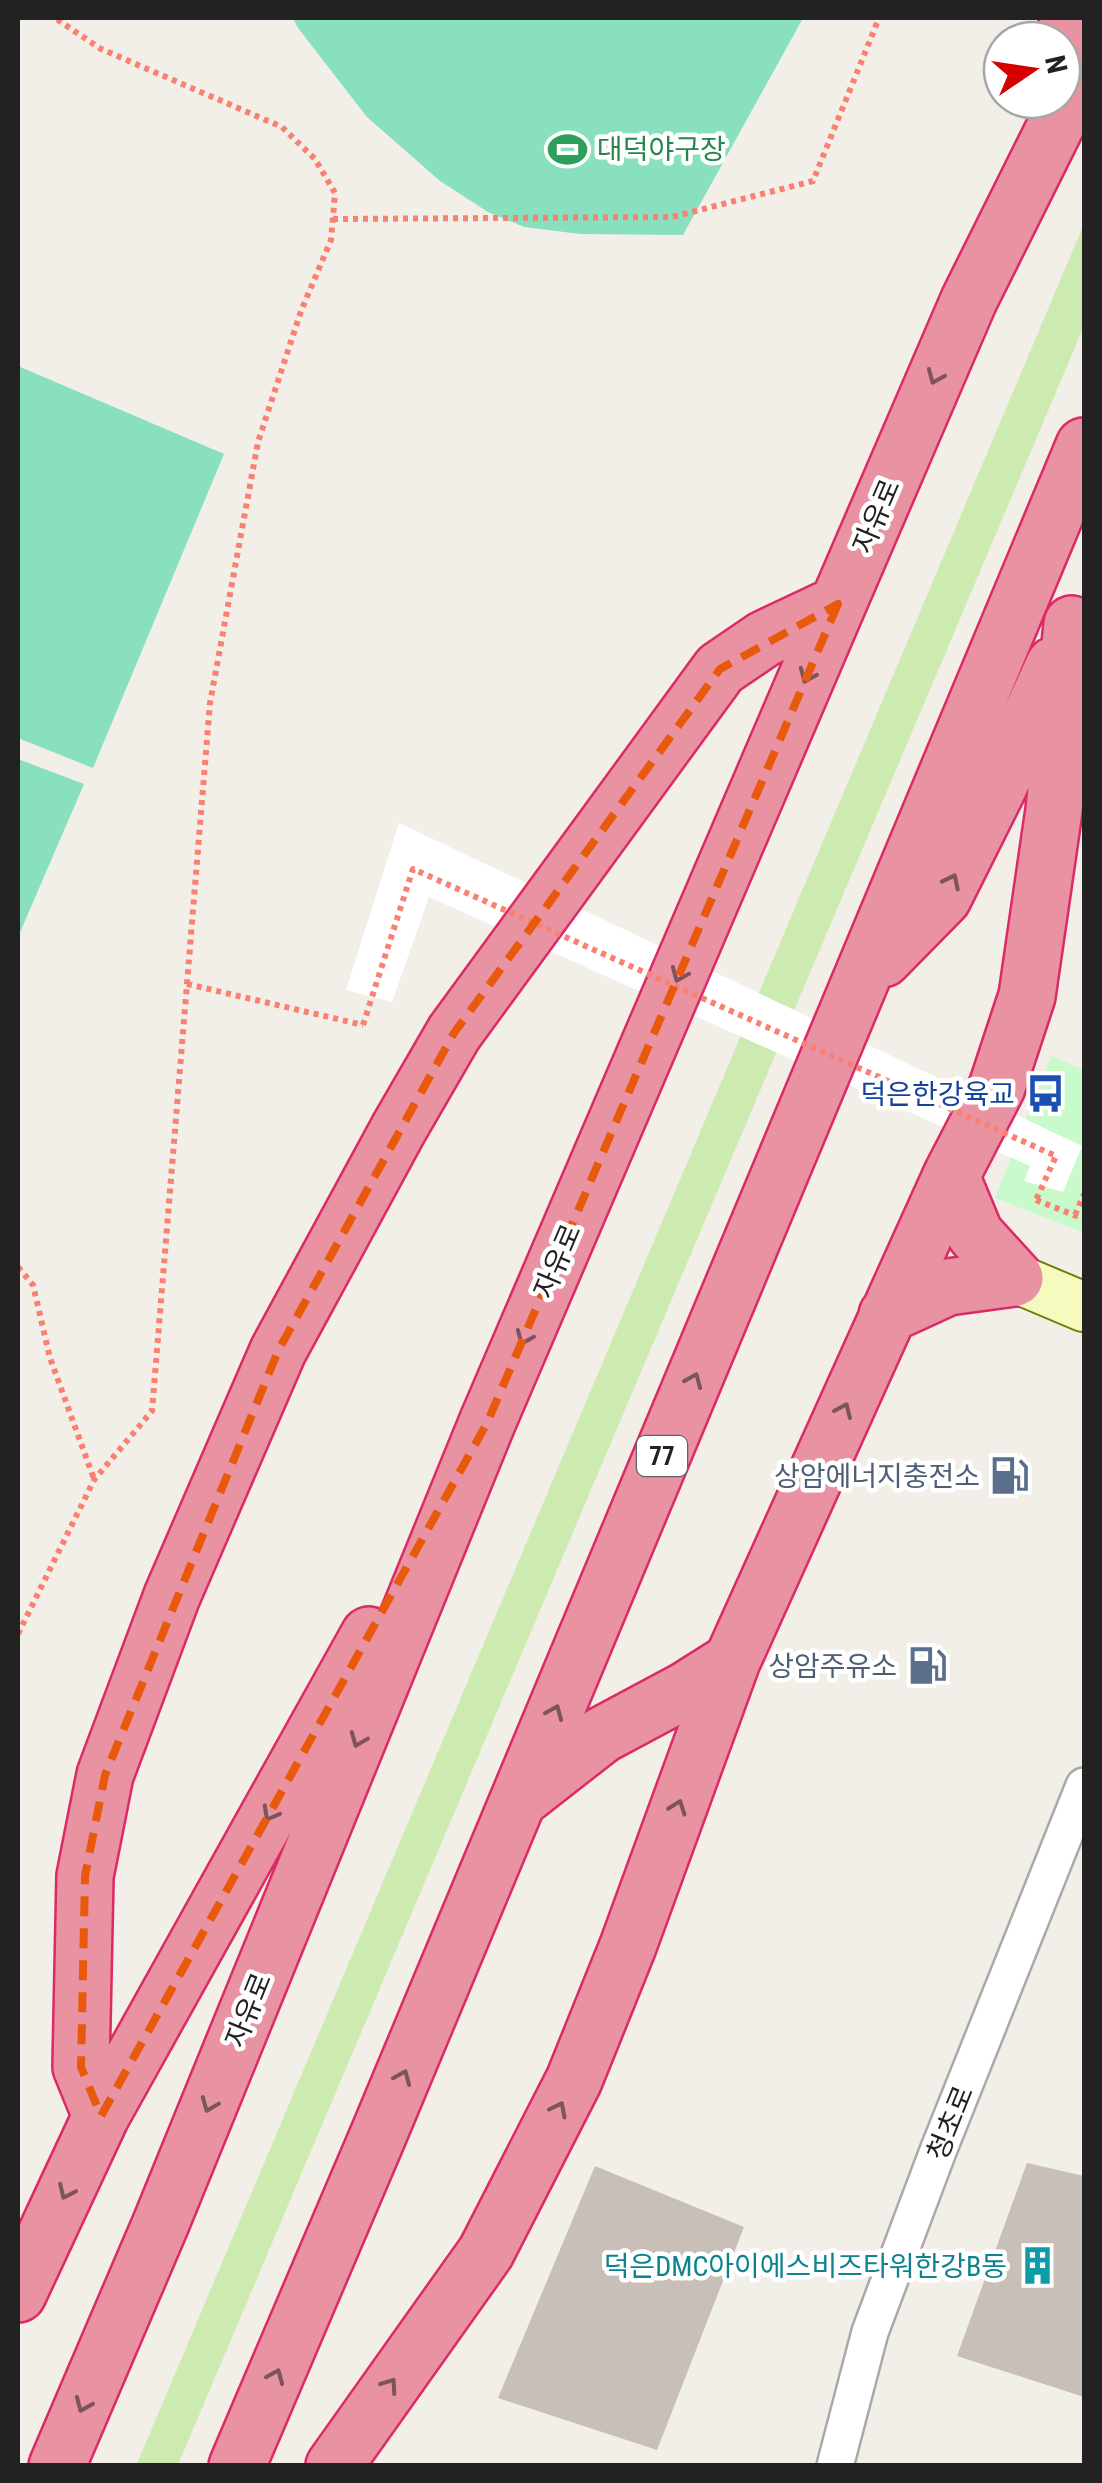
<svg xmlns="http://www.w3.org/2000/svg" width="1102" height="2483" font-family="'Roboto Condensed','Noto Sans KR',sans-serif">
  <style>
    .grass { fill: #cdebb0 }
    .park { fill: #c8facc }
    .pitch { fill: #88e0be }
    .pier { fill: #fff }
    .building { fill: #c7bfb8 }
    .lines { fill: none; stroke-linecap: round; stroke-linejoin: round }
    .street-casing { stroke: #a9a9a9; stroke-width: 40 }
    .secondary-casing { stroke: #707d05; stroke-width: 52 }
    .highway-casing { stroke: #dc2a67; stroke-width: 60 }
    .path { stroke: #fa8072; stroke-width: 6; stroke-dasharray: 5 5; stroke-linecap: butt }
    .street { stroke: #fff; stroke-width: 35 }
    .secondary { stroke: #f7fabf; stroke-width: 48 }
    .highway { stroke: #e892a2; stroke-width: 55 }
    .path-bridge { stroke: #fa8072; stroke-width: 6; stroke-dasharray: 5 5; stroke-linecap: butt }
    .oneway { stroke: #7b545c }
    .marked { fill: none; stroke: #e8590c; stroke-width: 8; stroke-dasharray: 20 12; stroke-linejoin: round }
    .labels { text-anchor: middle; stroke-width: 9; stroke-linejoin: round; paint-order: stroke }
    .shield { fill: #fff; stroke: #646464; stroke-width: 2.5 }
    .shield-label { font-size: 25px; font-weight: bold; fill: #222 }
    .leisure-label { font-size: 28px; fill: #27864d; stroke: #fff; text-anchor: start }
    .street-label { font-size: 28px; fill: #222; stroke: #fff }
    .transit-label { font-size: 28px; fill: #164399; stroke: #fff; text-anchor: end }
    .service-label { font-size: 28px; fill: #4e5e75; stroke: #fff; text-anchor: end }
    .culture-label { font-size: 28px; fill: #0d838f; stroke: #fff; text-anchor: end }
  </style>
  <rect width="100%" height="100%" fill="#f2efe9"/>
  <path class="grass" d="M1084,224V326L178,2465L136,2466Z"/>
  <path class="park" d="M1051,1056L1084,1070V1233L995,1198Z"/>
  <path class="pitch" d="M293,18H803L683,235L580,234L524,227L488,212L440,181L367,117L298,28Z
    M18,366L224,454L93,768L18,738Z
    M18,759L84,784L18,937Z"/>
  <path class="pier" d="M399,823L1082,1146L1063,1192L1024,1181L1030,1166L429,897L392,1002L346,990Z"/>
  <path class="building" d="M1027,2163L1084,2176V2397L957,2356Z
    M595,2166L744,2227L657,2450L498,2398Z"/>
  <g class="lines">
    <defs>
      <path id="street" d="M835,2466L870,2332L938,2151L1084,1786"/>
      <path id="secondary" d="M1015,1278L1084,1307"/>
      <path id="highway" d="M1062,40L1070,18
        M883,959L943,898L999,786L1054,665
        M951,1176L975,1234L1015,1278
        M887,1315L948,1287L1015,1278
        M520,1799L602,1735L686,1690L732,1661
        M101,2116L81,2067L85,1876L105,1775L172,1596L278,1351L399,1128L454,1033L720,669L764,639L838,604
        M18,2294L101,2116L369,1635
        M57,2466L161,2223L487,1423L838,604L969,300L1084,69
        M237,2466L377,2138L1084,446
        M334,2466L486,2252L574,2080L628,1946L732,1661L951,1176L997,1087L1027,996L1054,810L1072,624"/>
    </defs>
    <use href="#street" class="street-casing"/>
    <use href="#secondary" class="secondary-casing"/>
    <use href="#highway" class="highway-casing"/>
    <path class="path" d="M333,219L672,217L813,181L879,18
      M187,984L363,1025
      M1036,1200L1084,1219
      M1075,1215L1084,1194
      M18,1267L33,1285L50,1358L94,1479
      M18,1634L94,1480L152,1411L210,703L258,442L301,311L331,240L335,193L315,159L282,127L101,49L55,18"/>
    <use href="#street" class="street"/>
    <use href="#secondary" class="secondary"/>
    <use href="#highway" class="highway"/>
    <path class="path-bridge" d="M363,1025L413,869L1056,1156L1036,1200"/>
  </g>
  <defs><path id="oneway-chevron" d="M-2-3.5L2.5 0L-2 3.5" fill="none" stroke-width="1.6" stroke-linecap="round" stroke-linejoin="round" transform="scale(2.5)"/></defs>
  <g class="oneway">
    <use href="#oneway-chevron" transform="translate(935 377) rotate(113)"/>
    <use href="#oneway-chevron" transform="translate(807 676) rotate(113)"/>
    <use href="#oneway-chevron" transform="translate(952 881) rotate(-64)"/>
    <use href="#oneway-chevron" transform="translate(679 975) rotate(113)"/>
    <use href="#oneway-chevron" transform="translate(524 1338) rotate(113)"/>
    <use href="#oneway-chevron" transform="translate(694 1380) rotate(-67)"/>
    <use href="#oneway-chevron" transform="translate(844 1410) rotate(-66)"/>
    <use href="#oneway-chevron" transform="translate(555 1712) rotate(-67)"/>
    <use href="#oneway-chevron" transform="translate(358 1740) rotate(112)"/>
    <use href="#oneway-chevron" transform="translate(678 1807) rotate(-70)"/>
    <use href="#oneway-chevron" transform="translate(270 1814) rotate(119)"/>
    <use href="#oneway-chevron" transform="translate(403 2077) rotate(-67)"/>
    <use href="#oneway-chevron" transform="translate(209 2105) rotate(112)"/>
    <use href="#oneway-chevron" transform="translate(559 2109) rotate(-63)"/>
    <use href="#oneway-chevron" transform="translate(66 2192) rotate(115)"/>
    <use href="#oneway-chevron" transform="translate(276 2376) rotate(-67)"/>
    <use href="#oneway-chevron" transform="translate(390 2385) rotate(-55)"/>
    <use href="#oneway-chevron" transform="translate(83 2405) rotate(113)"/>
  </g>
  <path class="marked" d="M838,604L487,1423L101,2116L81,2067L85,1876L105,1775L278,1351L454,1033L720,669Z"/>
  <defs>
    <symbol id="stadium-bare" viewBox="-9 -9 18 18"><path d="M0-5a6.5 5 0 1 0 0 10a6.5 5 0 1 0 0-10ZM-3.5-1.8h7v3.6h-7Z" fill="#2e9e5b" stroke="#fff" stroke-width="2.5" paint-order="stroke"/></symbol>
    <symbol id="bus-bare" viewBox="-9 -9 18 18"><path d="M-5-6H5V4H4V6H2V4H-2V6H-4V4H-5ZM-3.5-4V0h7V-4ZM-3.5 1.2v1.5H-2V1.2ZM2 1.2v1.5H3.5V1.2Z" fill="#1a4fb4" stroke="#fff" stroke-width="2.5" paint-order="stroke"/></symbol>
    <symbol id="fuel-bare" viewBox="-9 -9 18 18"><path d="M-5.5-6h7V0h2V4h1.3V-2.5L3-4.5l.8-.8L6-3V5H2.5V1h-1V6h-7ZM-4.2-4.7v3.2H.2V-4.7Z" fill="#5c6f8a" stroke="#fff" stroke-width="2.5" paint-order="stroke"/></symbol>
    <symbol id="building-bare" viewBox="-9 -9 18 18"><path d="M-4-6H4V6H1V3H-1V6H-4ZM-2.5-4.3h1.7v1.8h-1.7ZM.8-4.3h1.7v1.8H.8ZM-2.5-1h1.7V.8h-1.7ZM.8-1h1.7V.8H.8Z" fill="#0f9aa8" stroke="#fff" stroke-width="2.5" paint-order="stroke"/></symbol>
  </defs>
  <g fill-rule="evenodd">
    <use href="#stadium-bare" x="540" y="122" width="55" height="55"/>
    <use href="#bus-bare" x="1018" y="1066" width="55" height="55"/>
    <use href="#fuel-bare" x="982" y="1448" width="55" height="55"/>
    <use href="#fuel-bare" x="900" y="1638" width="55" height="55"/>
    <use href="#building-bare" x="1010" y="2238" width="55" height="55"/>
  </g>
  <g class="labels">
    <rect class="shield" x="637" y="1436" width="50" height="40" rx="8"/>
    <g class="shield-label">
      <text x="662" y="1465">77</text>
    </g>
    <g class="leisure-label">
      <text x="597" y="159">대덕야구장</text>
    </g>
    <g class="street-label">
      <text transform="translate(876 516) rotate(-67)" y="10">자유로</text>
      <text transform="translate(557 1261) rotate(-67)" y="10">자유로</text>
      <text transform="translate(248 2010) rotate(-68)" y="10">자유로</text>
      <text transform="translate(950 2123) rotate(-68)" y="10">청초로</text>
    </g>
    <g class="transit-label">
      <text x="1015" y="1104">덕은한강육교</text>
    </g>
    <g class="service-label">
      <text x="980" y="1486">상암에너지충전소</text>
      <text x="897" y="1676">상암주유소</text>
    </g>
    <g class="culture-label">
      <text x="1007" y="2276">덕은DMC아이에스비즈타워한강B동</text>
    </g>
  </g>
  <rect width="1102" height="2483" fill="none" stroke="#222222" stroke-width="40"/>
  <g transform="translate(1032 70) rotate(77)"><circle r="48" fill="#ffffff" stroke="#a7a7a7" stroke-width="2.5"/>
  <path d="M0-8L18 38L0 25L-18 38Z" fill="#d40000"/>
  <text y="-15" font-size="28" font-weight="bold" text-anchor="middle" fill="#222222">N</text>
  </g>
</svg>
